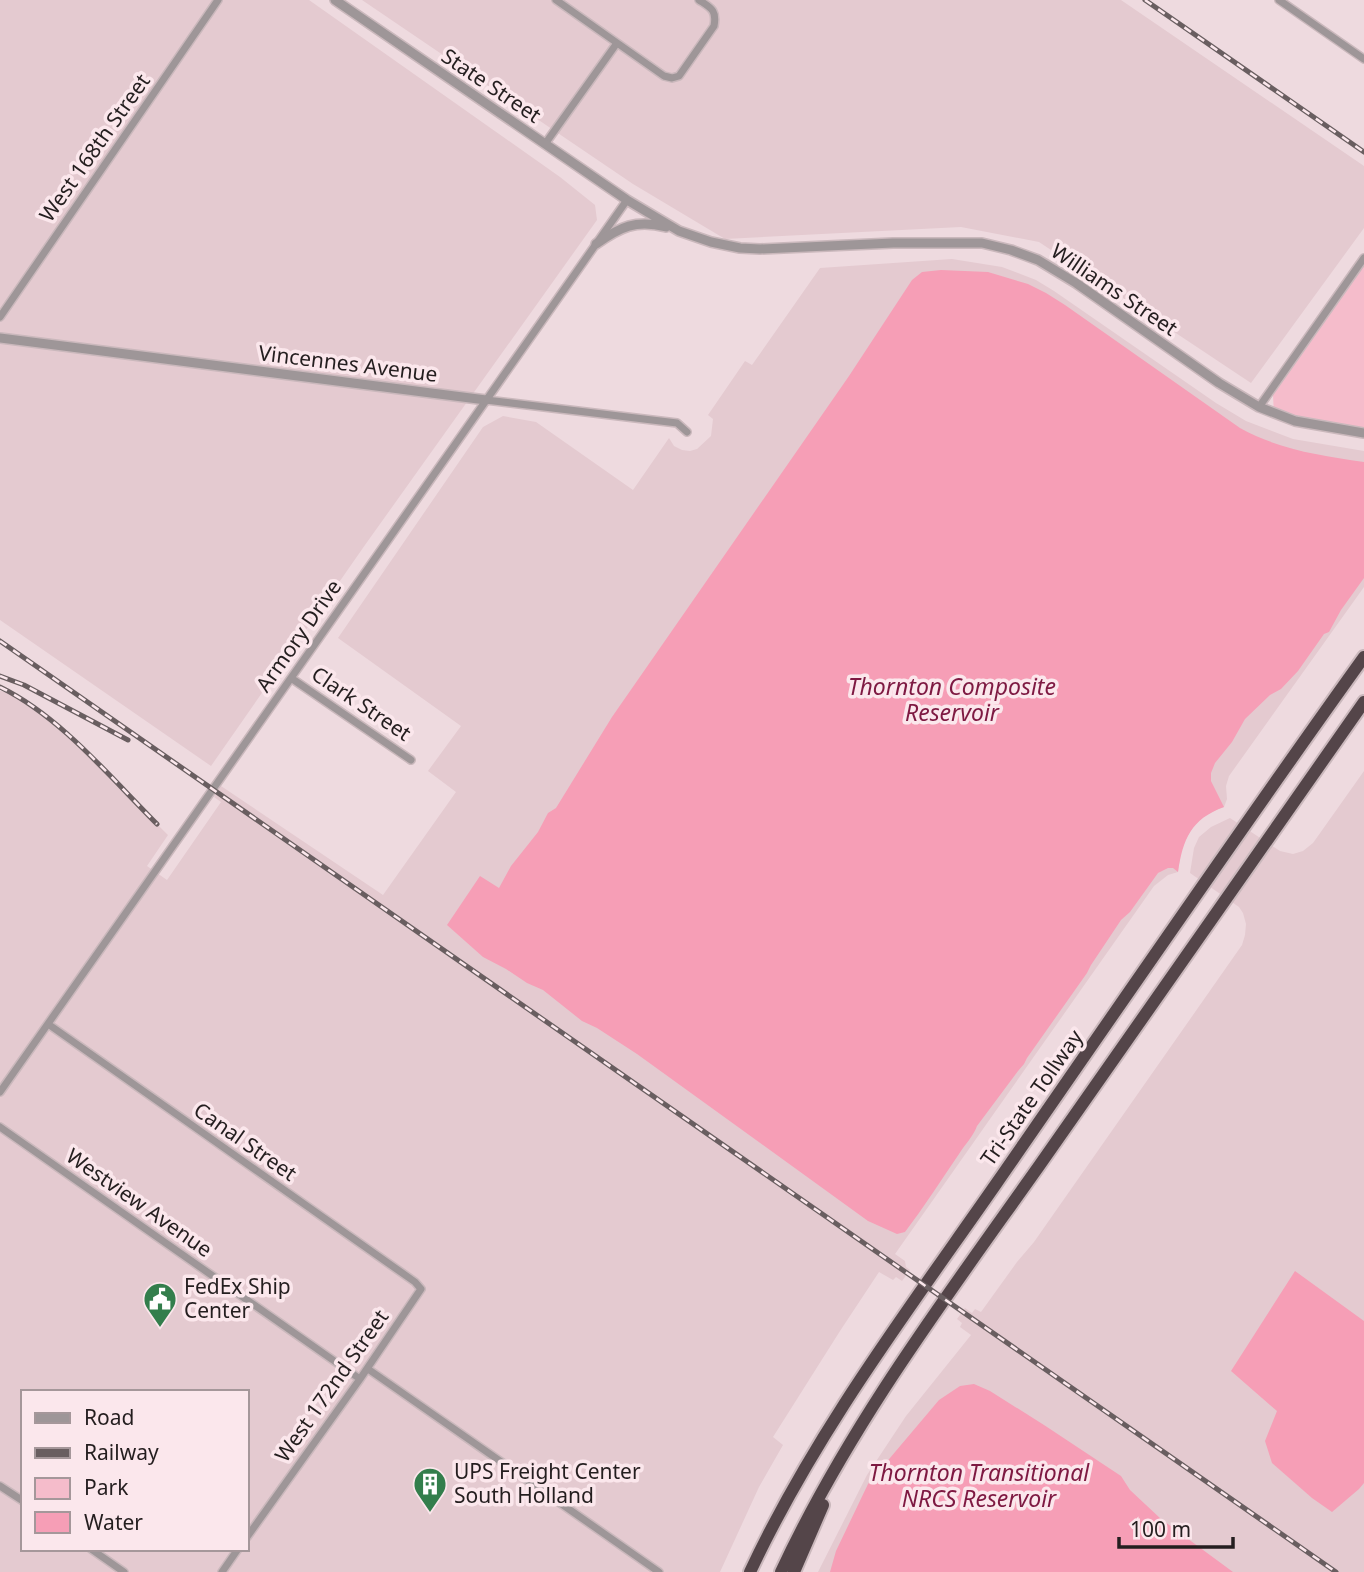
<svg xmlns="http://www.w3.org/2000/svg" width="1364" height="1572" font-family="'Noto Sans',sans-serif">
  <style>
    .built { fill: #e4cad0; fill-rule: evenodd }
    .green { fill: #f5bccb }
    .water { fill: #f69eb6 }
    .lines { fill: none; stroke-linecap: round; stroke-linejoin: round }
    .minor-casing { stroke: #cab8bc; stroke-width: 10 }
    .tertiary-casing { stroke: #cab8bc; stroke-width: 12 }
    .motorway-casing { stroke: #cab8bc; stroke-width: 16 }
    .minor { stroke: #9e9698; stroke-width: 7 }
    .tertiary { stroke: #9e9698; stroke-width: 9 }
    .motorway { stroke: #544549; stroke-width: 12 }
    .rail-casing { stroke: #695e60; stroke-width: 5 }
    .rail { stroke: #fbe7ec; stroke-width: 2.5; stroke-dasharray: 8; stroke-linecap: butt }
    .labels { text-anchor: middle; stroke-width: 7; stroke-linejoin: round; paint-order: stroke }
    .street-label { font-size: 21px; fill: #241e1f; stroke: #fbe7ec }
    .poi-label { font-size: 21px; fill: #241e1f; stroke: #fbe7ec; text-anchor: start }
    .water-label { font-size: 23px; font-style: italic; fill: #7e1942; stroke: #fbe7ec }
  </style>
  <rect width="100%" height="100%" fill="#eedadf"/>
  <path class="built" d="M0,0H309L560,177L595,205L597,220L365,545L211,766L0,620Z
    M362,0H1121L1364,166V228L1251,383L1039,242L961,227L725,239L633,184Z
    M952,259L1002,267L1036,280L1054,291L1216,403L1246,421L1293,439L1364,451V587L1229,776L1226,786L1227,799L1224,807L1211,812L1200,819L1190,831L1181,850L1178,872L1168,875L1154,886L895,1254L905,1261L906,1267L910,1270L902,1281L896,1277L893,1280L879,1272L840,1331L773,1437L783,1445L759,1487L720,1572H0V691L11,693L26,701L53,721L168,835L147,866L167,880L221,802L214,797L221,786L383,895L456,792L428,771L461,726L338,638L483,427L503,416L536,422L633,490L669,438L674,446L682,450L690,451L697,449L711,436L713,419L708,415L745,361L752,365L820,268ZM23,1392H247V1549H23Z
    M1364,771V1572H818L867,1475L906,1416L971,1335L960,1327L962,1323L957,1319L965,1308L972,1313L975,1309L981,1312L1017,1262L1034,1242L1242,945L1245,935L1246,924L1243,913L1239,907L1190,873L1194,848L1199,837L1211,827L1230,818L1280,851L1293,854L1303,851L1313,843Z"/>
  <path class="green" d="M1364,266V428L1278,421L1274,415L1273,395Z"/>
  <path class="water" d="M941,270L988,272L1028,284L1046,293L1065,305L1240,428C1280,450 1319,455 1364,462V578L1341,610L1329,632L1324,634L1298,671L1281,689L1270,695L1245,719L1232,742L1215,763L1211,773V781L1224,807C1191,819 1183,839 1178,872L1173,868H1168L1158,873L1130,912L1121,920L1091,965L1087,973L1027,1058L1024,1064L1018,1071L977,1126C973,1137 965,1144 959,1154C941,1180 924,1207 905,1232L897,1234L868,1221L637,1054L597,1028L582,1021L543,990L527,983L506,969L483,957L447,925L480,876L499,888L511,866L538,832L548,813L556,808L612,717L849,376L912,280L922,272Z
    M1295,1271L1364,1321V1483L1359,1489L1332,1512L1312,1498L1272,1463L1265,1441L1277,1411L1231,1371Z
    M974,1384L990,1391L1044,1425L1121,1476L1130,1490L1161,1519L1233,1572H830L836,1551L868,1484L939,1400L960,1386Z"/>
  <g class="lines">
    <defs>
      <path id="minor" d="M556,0L664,76L672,78L679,76L714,26C717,10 711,8 699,0
        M1279,0L1364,59
        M545,144L617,43
        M0,317L218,0
        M486,400L677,423L687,432
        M1259,407L1364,258
        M291,678L411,760
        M48,1024L415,1282L421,1289L360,1379L247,1537
        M0,1092L627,200
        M0,1127L360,1379
        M368,1369L659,1572
        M0,1486L23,1501
        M91,1549L124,1572
        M222,1572L238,1549"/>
      <path id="tertiary" d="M335,0L627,200L679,231L711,242L740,248L760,249L893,243H982L1011,250L1038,260L1076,283L1219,383L1259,407L1295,421L1364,433
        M596,244C620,227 636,219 666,227
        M0,338L486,400"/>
      <path id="motorway" d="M750,1572C815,1433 909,1309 996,1184C1118,1008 1239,831 1364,657
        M781,1572C849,1426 947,1296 1039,1166C1148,1012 1256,857 1364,702
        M794,1572L823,1505"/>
    </defs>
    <use href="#minor" class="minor-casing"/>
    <use href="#tertiary" class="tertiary-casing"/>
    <use href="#motorway" class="motorway-casing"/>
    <use href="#minor" class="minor"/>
    <use href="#tertiary" class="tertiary"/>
    <use href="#motorway" class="motorway"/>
    <defs>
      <path id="rail" d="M1145,0L1364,152
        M0,641L1336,1572
        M0,676L24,685L128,740
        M0,687C61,717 109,776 157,824"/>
    </defs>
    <use href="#rail" class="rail-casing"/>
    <use href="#rail" class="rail"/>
  </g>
  <defs>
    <symbol id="civic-pin" viewBox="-11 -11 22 30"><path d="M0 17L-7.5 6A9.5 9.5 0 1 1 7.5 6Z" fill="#337e4c" stroke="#fbe7ec"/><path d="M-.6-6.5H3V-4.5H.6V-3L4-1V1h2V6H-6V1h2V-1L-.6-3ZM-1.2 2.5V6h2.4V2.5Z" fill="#fff"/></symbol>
    <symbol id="building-pin" viewBox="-11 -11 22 30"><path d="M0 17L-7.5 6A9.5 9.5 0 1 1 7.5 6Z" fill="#337e4c" stroke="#fbe7ec"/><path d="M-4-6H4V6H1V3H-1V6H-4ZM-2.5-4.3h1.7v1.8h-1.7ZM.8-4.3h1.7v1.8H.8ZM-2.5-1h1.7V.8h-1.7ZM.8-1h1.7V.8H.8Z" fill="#fff"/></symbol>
  </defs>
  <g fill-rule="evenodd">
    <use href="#civic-pin" x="141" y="1280" width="38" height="52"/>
    <use href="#building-pin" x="411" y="1465" width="38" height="52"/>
  </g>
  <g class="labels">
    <g class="street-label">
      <text transform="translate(491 86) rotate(34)" y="7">State Street</text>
      <text transform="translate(95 148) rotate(-55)" y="7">West 168th Street</text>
      <text transform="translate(1114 290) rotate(34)" y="7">Williams Street</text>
      <text transform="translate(348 364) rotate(7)" y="7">Vincennes Avenue</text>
      <text transform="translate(299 636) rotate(-55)" y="7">Armory Drive</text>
      <text transform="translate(361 704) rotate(34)" y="7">Clark Street</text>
      <text transform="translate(1032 1098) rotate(-55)" y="7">Tri-State Tollway</text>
      <text transform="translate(245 1142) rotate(35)" y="7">Canal Street</text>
      <text transform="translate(139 1203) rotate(35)" y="7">Westview Avenue</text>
      <text transform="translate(332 1386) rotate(-55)" y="7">West 172nd Street</text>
    </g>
    <g class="poi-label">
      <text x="184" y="1294">FedEx Ship<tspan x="184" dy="24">Center</tspan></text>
      <text x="454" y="1479">UPS Freight Center<tspan x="454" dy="24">South Holland</tspan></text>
    </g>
    <g class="water-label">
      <text x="952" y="695">Thornton Composite<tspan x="952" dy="26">Reservoir</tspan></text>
      <text x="979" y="1481">Thornton Transitional<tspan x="979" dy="26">NRCS Reservoir</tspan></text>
    </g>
  </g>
  <rect x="21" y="1390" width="228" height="161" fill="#fbe7ec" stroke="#a5979a" stroke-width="2"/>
  <rect x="35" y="1413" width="35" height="10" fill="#9e9698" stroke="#a5979a" stroke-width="2"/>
  <text x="84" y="1425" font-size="21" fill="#241e1f">Road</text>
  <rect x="35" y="1448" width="35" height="10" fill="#695e60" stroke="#a5979a" stroke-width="2"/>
  <text x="84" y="1460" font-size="21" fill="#241e1f">Railway</text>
  <rect x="35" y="1478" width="35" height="21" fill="#f5bccb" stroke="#a5979a" stroke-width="2"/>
  <text x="84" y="1495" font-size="21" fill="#241e1f">Park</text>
  <rect x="35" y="1512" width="35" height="21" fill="#f69eb6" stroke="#a5979a" stroke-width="2"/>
  <text x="84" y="1530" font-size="21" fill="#241e1f">Water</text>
  <path d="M1119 1537v10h114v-10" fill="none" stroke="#241e1f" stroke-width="3.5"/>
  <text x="1130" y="1537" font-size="21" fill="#241e1f" stroke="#fbe7ec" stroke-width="5" paint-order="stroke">100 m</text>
</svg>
